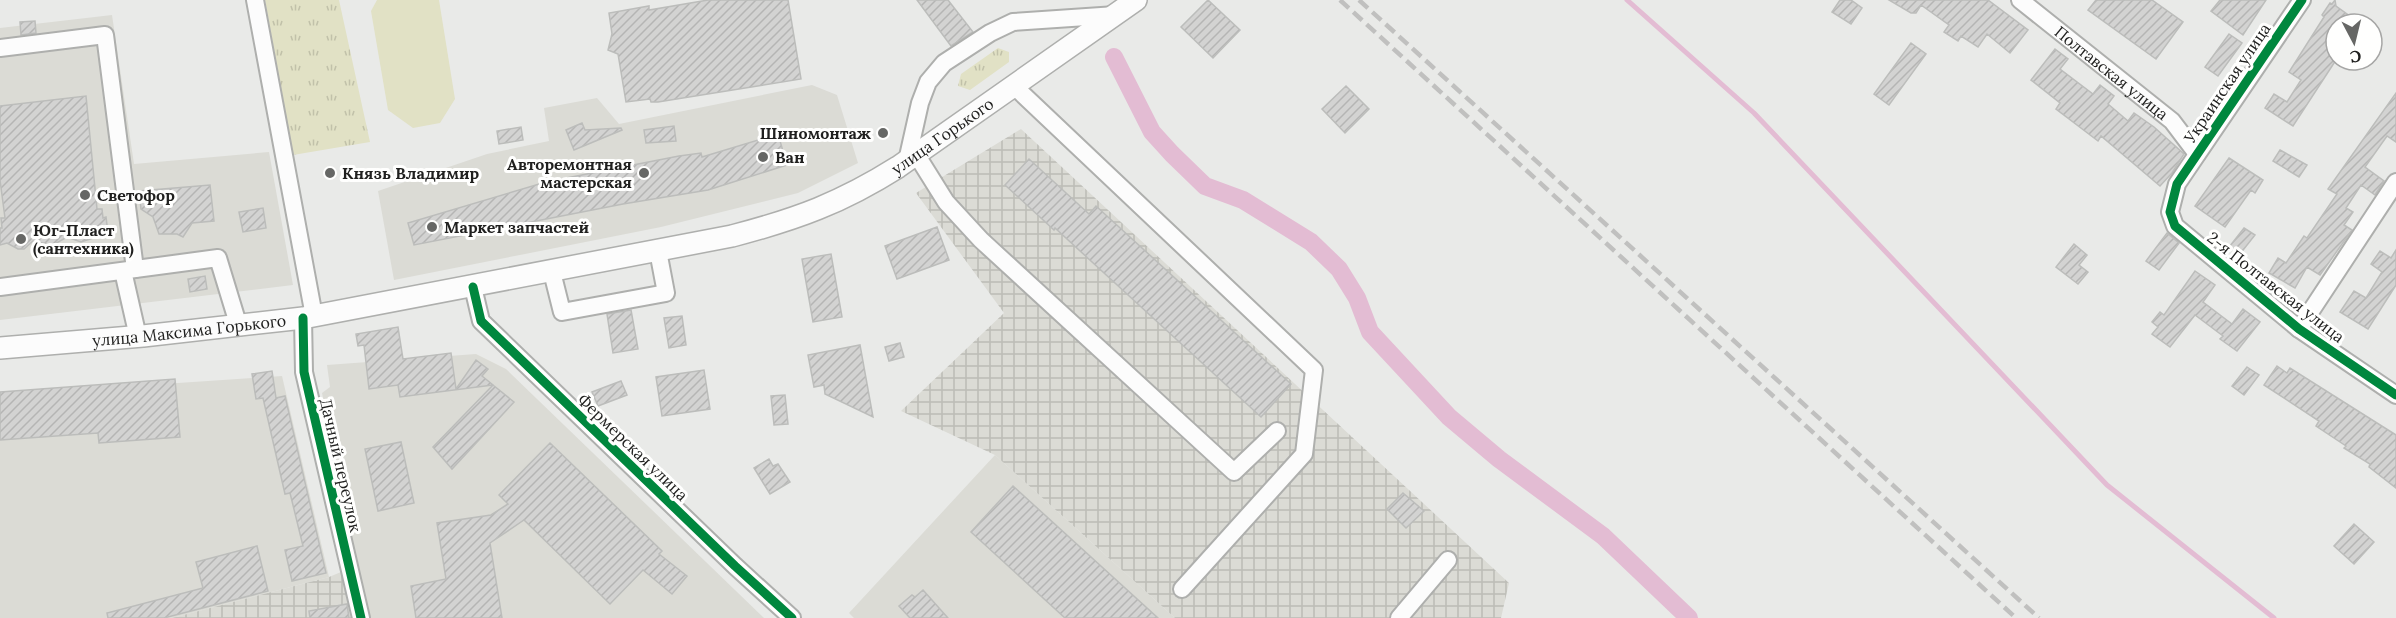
<svg xmlns="http://www.w3.org/2000/svg" width="2396" height="618" font-family="Lora,serif">
  <style>
    .built { fill: #dbdbd5 }
    .industrial { fill: url(#industrial-grid) }
    .grass { fill: url(#grass-tufts) }
    .garden { fill: #e1e1c5 }
    .lines { fill: none; stroke-linecap: round; stroke-linejoin: round }
    .stream { stroke: #e3bcd3; stroke-width: 5 }
    .canal { stroke: #e3bcd3; stroke-width: 18 }
    .building { fill: url(#building-hatch); stroke: #bcbdbb; stroke-width: 1.5 }
    .minor-casing { stroke: #aeafad; stroke-width: 20 }
    .major-casing { stroke: #aeafad; stroke-width: 24 }
    .minor { stroke: #fcfcfc; stroke-width: 16 }
    .major { stroke: #fcfcfc; stroke-width: 21 }
    .rail { stroke: #c0c0bf; stroke-width: 4.5; stroke-dasharray: 12 6; stroke-linecap: butt }
    .cycleway-casing { stroke: #fffffe; stroke-width: 13 }
    .cycleway { stroke: #00873e; stroke-width: 9 }
    .poi-dot { fill: #666765; stroke: #fffffe; stroke-width: 2 }
    .labels { text-anchor: middle; stroke-width: 6; stroke-linejoin: round; paint-order: stroke }
    .street-label { font-size: 16px; fill: #20201f; stroke: #fffffe }
    .poi-label { font-size: 16px; font-weight: bold; fill: #20201f; stroke: #fffffe; text-anchor: start }
  </style>
  <defs>
    <pattern id="industrial-grid" width="8" height="8" patternUnits="userSpaceOnUse" patternTransform="scale(1.5)"><rect width="8" height="8" fill="#dbdbd5"/><path d="M0 4h8M4 0v8" fill="none" stroke="#bcbcb6"/></pattern>
    <pattern id="grass-tufts" width="24" height="20" patternUnits="userSpaceOnUse" patternTransform="scale(1.5)"><rect width="24" height="20" fill="#e1e1c5"/><path d="M3 7l-1-3M5 7V3M7 7l1-3M15 17l-1-3M17 17v-4M19 17l1-3" fill="none" stroke="#c1c1a9"/></pattern>
    <pattern id="building-hatch" width="6" height="6" patternUnits="userSpaceOnUse" patternTransform="scale(1.5)"><rect width="6" height="6" fill="#d3d3d2"/><path d="M-1 1l2-2M0 6l6-6M5 7l2-2" fill="none" stroke="#b5b5b4"/></pattern>
  </defs>
  <rect width="100%" height="100%" fill="#e9eae8"/>
  <path class="built" d="M112,15L134,164L269,152L293,285L0,320V28Z
    M812,85L837,95L858,163L798,193L661,227L394,280L378,191L487,154L549,141L544,108L597,98L619,124Z
    M476,354L506,369L764,618H368L322,393L330,387L327,365Z
    M282,376L329,577L172,618H0V395Z
    M995,455L1175,618H854L849,613Z"/>
  <path class="industrial" d="M1021,129L1509,583L1501,618H1175L995,455L901,411L1004,313L916,193Z
    M341,572L351,618H172L329,577Z"/>
  <path class="grass" d="M265,0H339L370,142L293,155Z
    M998,48L1009,52V62L970,90L958,86L961,74Z"/>
  <path class="garden" d="M377,0H439L455,99L440,123L413,128L388,110L371,11Z"/>
  <g class="lines">
    <path class="stream" d="M1627,0L1754,113L2107,485L2274,618"/>
    <path class="canal" d="M1114,57L1152,132L1172,154L1205,186L1243,200L1311,242L1339,269L1357,298L1370,332L1449,417L1499,459L1603,536L1689,618"/>
  </g>
  <path class="building" d="M708,0H788L801,79L658,102H651L650,99L626,102L618,54L608,50L612,34L609,13L649,6V10Z
    M917,0H948L973,32L951,46Z
    M1208,0L1240,30L1213,58L1181,27Z
    M1840,0H1851L1862,8L1851,24L1832,12Z
    M1889,0H1988L2028,30L2010,53L1987,34L1978,47L1961,36L1958,41L1944,32L1949,25L1921,5L1916,13H1911Z
    M2096,0H2152L2183,22L2156,59L2088,10Z
    M2220,0H2266L2243,35L2211,11Z
    M2335,0L2336,6L2361,24H2336V60L2293,126L2265,108L2274,94L2287,102L2301,80L2289,72L2324,17L2322,15L2330,3L2332,4Z
    M35,21L36,33L21,35L20,22Z
    M2229,34L2242,43L2218,76L2205,67Z
    M1911,43L1926,54L1889,105L1874,94Z
    M2055,49L2068,59L2060,69L2093,94L2100,85L2114,96L2108,104L2128,121L2134,113L2154,127L2184,154L2172,173L2160,186L2101,136L2098,141L2056,109L2060,103L2031,80Z
    M1346,86L1369,109L1345,133L1322,109Z
    M2396,93V142L2387,136L2365,167L2384,181L2375,195L2361,185L2346,208L2353,212L2344,225L2352,230L2320,275L2307,267L2295,288L2269,273L2278,258L2286,263L2304,236L2307,238L2337,194L2328,189Z
    M86,96L97,209H102L103,218L106,217L108,233L96,234L93,238L81,242L67,237L53,245L33,241L24,249H18L7,243L0,245V228H2L1,218H5L0,180V106Z
    M582,123L585,130L621,128L622,130L574,150L566,130Z
    M674,126L676,141L646,143L644,130Z
    M521,127L523,140L499,144L497,131Z
    M778,134L787,165L708,190L623,204L414,245L408,223L546,182L679,156L701,153L702,157Z
    M2280,150L2307,165L2299,177L2273,161Z
    M2229,158L2263,180L2255,193L2251,190L2225,227L2195,206Z
    M1029,159L1089,214L1096,206L1291,384L1261,417L1055,228L1054,230L1005,185Z
    M210,185L214,221L192,223L183,237L177,234H159L153,217L141,209L139,191Z
    M263,208L266,228L243,232L239,212Z
    M937,227L949,260L897,279L885,246Z
    M2244,228L2255,235L2240,254L2230,246Z
    M2167,233L2179,243L2159,270L2146,261Z
    M2074,244L2087,255L2079,265L2088,272L2078,284L2056,267Z
    M2396,250V285L2368,329L2340,312L2354,291L2366,298L2382,272L2371,264L2380,251L2391,258Z
    M831,254L842,317L813,322L802,259Z
    M2195,271L2215,285L2203,302L2232,324L2243,309L2260,322L2237,351L2220,339L2223,336L2195,315L2170,347L2152,334L2158,327L2152,322L2160,312L2164,315Z
    M205,276L207,289L190,292L188,279Z
    M631,310L638,349L613,353L607,314Z
    M682,316L686,345L669,348L664,318Z
    M398,327L403,359L451,353L456,389L476,360L488,369L482,376L493,385L400,397L398,385L369,389L364,345L358,346L356,334Z
    M900,343L904,357L889,361L885,347Z
    M860,345L873,417L825,394L824,385L814,387L808,355Z
    M2277,366L2287,373L2290,368L2396,435V488L2369,467L2370,464L2344,448L2346,446L2316,426L2319,421L2264,385Z
    M2247,367L2259,375L2244,395L2232,386Z
    M704,370L710,409L662,416L656,377Z
    M272,371L276,398L285,396L326,573L292,581L285,550L303,546L290,493L285,494L263,398L256,399L252,374Z
    M175,379L180,437L99,443L98,433L0,440V392Z
    M621,381L627,395L598,406L592,392Z
    M493,385L514,402L452,469L433,447Z
    M785,395L788,424L774,425L771,396Z
    M401,442L414,503L378,511L365,449Z
    M550,443L662,551L659,554L687,576L672,594L643,570L610,604L524,520L490,543L502,618H416L411,586L446,579L437,523L491,515L508,504L499,495Z
    M769,459L773,466L778,464L790,482L770,494L754,468Z
    M1013,486L1158,618H1065L971,532Z
    M1403,493L1424,511L1406,528L1387,509Z
    M2354,524L2374,542L2354,564L2334,546Z
    M257,546L268,591L164,618H108L107,613L203,588L196,562Z
    M923,590L948,618H910L899,606L912,595L915,597Z
    M347,604L349,618H310L309,611Z"/>
  <g class="lines">
    <defs>
      <g id="minor">
        <path d="M255,0L314,316"/>
        <path id="s1" d="M2020,0L2172,121L2197,154"/>
        <path d="M2302,0L2177,184L2170,212L2175,226L2299,329L2396,395"/>
        <path d="M0,48L105,35L135,269"/>
        <path d="M1014,86L1314,370L1304,454L1182,589"/>
        <path d="M916,154L946,202L981,240L1234,472L1277,431"/>
        <path d="M907,161L920,103L928,82L944,63L990,33L1013,22L1116,15"/>
        <path d="M123,271L138,337"/>
        <path d="M552,272L562,312L666,293L658,251"/>
        <path d="M0,287L218,258L239,327"/>
        <path d="M473,287L481,321L735,566L792,618"/>
        <path d="M303,318L304,372L361,618"/>
        <path d="M2299,329L2396,182"/>
        <path d="M1399,618L1448,560"/>
      </g>
      <g id="major">
        <path id="s2" d="M0,348L143,336L303,318L732,236C797,219 841,203 898,167L1136,0"/>
      </g>
    </defs>
    <use href="#minor" class="minor-casing"/>
    <use href="#major" class="major-casing"/>
    <use href="#minor" class="minor"/>
    <use href="#major" class="major"/>
    <path class="rail" d="M1340,0L2016,618
      M1359,0L2039,618"/>
    <defs>
      <path id="cycleway" d="M2302,0L2177,184L2170,212L2175,226L2299,329L2396,395
        M473,287L481,321L735,566L792,618
        M303,318L304,372L361,618"/>
    </defs>
    <use href="#cycleway" class="cycleway-casing"/>
    <use href="#cycleway" class="cycleway"/>
  </g>
  <g class="poi-dot">
    <circle cx="883" cy="133" r="6"/>
    <circle cx="763" cy="157" r="6"/>
    <circle cx="330" cy="173" r="6"/>
    <circle cx="644" cy="173" r="6"/>
    <circle cx="85" cy="195" r="6"/>
    <circle cx="432" cy="227" r="6"/>
    <circle cx="21" cy="239" r="6"/>
  </g>
  <g class="labels">
    <g class="street-label">
      <text dy="6" stroke="none"><textPath href="#s1" startOffset="117">Полтавская улица</textPath></text>
      <text transform="translate(2227 83) rotate(-56)" y="6">Украинская улица</text>
      <text dy="6" stroke="none"><textPath href="#s2" startOffset="976">улица Горького</textPath></text>
      <text transform="translate(2276 287) rotate(38)" y="6">2-я Полтавская улица</text>
      <text dy="6" stroke="none"><textPath href="#s2" startOffset="190">улица Максима Горького</textPath></text>
      <text transform="translate(633 447) rotate(44)" y="6">Фермерская улица</text>
      <text transform="translate(341 465) rotate(77)" y="6">Дачный переулок</text>
    </g>
    <g class="poi-label">
      <text x="871" y="139" text-anchor="end">Шиномонтаж</text>
      <text x="775" y="163">Ван</text>
      <text x="632" y="170" text-anchor="end">Авторемонтная<tspan x="632" dy="18">мастерская</tspan></text>
      <text x="342" y="179">Князь Владимир</text>
      <text x="97" y="201">Светофор</text>
      <text x="444" y="233">Маркет запчастей</text>
      <text x="33" y="236">Юг-Пласт<tspan x="33" dy="18">(сантехника)</tspan></text>
    </g>
  </g>
  <g transform="translate(2354 42) rotate(173)"><circle r="28" fill="#fffffe" stroke="#a6a6a5" stroke-width="1.5"/>
  <path d="M0-4.5L10 22L0 15L-10 22Z" fill="#666765"/>
  <text y="-9" font-size="16" font-weight="bold" text-anchor="middle" fill="#20201f">С</text>
  </g>
</svg>
